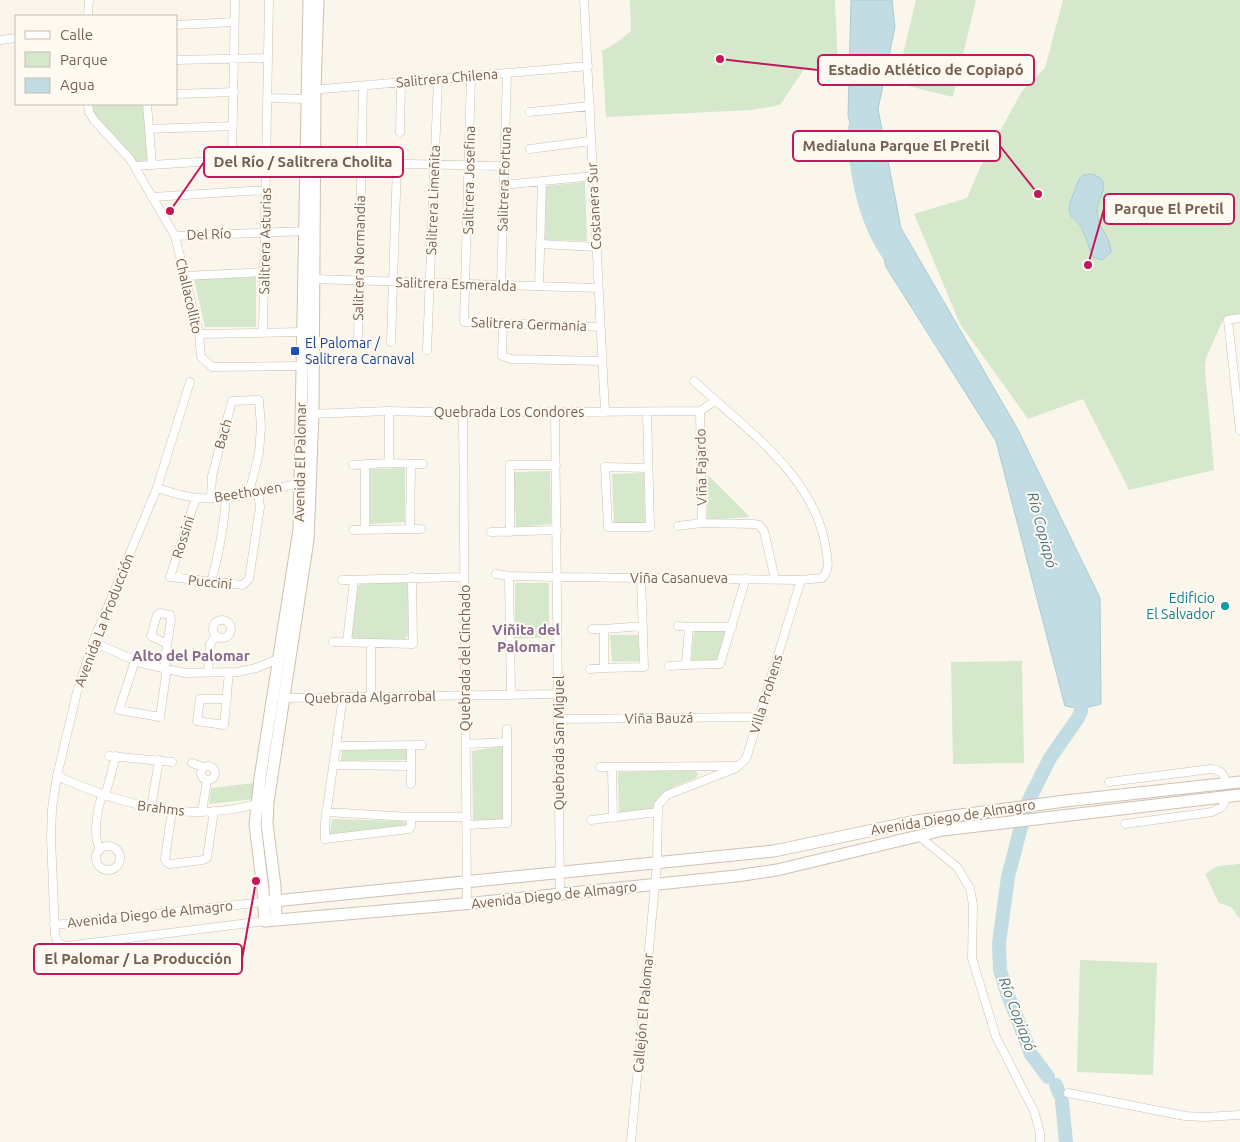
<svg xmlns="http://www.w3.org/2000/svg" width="1240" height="1142" font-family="Ubuntu,sans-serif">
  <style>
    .green { fill: #d5e8cb }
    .water { fill: #c1dce3; stroke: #a9cbd4 }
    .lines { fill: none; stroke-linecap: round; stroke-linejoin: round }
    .river { stroke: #c1dce3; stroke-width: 14 }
    .street-casing { stroke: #cdbfb2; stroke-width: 9 }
    .secondary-casing { stroke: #cfc0b0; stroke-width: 13 }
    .street { stroke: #fff; stroke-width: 8 }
    .secondary { stroke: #fff; stroke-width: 11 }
    .transit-dot { fill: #1a4fb4; stroke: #fefaf2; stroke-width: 2 }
    .culture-dot { fill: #0f9aa8; stroke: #fefaf2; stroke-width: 2 }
    .labels { text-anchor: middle; stroke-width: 4; stroke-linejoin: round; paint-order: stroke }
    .street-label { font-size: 14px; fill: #756050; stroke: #fefaf2 }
    .transit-label { font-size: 14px; fill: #164399; stroke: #fefaf2; text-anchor: start }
    .culture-label { font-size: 14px; fill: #0d838f; stroke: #fefaf2; text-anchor: end }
    .water-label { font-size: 15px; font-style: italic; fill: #4c7885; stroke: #fefaf2 }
    .neighbourhood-label { font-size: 15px; font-weight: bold; fill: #85698f; stroke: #fefaf2 }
    .leader { fill: none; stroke: #c2185b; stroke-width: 2 }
    .callout-dot { fill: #c2185b; stroke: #fefaf2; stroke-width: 2 }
    .callout { fill: #fefaf2; stroke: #c2185b; stroke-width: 2 }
    .callout-label { font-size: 15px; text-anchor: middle; font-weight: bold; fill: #756050 }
  </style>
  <rect width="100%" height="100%" fill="#fbf6ec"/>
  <path class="green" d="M630,0H835L838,68H805L780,105L752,110L606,117L602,51L616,43L631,31Z
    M916,0H976L953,97L896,83Z
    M1063,0H1240V316L1223,320L1206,358L1205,368L1214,470L1129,490L1083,399L1028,419L960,324L914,214L967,198L980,168L1022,91L1045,68Z
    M92,104H143L148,160L137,162L92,111Z
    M585,182L587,241L545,240L546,186Z
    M256,277V327H205L194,279Z
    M405,468V522L370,524V469Z
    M550,471L551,524L516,527L514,472Z
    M644,473L645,523H614L612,474Z
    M708,475L750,517L707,520Z
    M402,580L408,583V635L405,639H354L351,635L358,586L362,583Z
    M515,583H549V637L515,639Z
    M694,631H726L717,661H691Z
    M610,635H638L640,661L612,662Z
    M1022,661L1024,763L953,764L951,662Z
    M503,746L504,820L473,821L472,751Z
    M408,749V760L341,761L342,750Z
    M695,770L698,774L696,778C679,785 660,789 653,808L619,813L618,772Z
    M254,783V799L209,804L211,788Z
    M332,819L403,821L408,824L406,827L330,834Z
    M1240,864V919L1231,907L1219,903L1205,874L1218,866Z
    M1080,960L1157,963L1153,1075L1077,1072Z"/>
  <path class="water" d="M851,0H892L895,27L878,109L901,228L1017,428L1100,598L1101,704L1081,709L1065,706L996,441L886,267L848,115Z
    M1092,174C1115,182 1097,197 1097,211C1097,228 1110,234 1111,252L1102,260L1093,257L1081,226L1071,216L1069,210L1070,203L1079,179L1083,175Z"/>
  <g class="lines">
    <path class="river" d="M855,127C854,167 864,218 887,252
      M1048,1077L1031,1054L1006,990L1000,970L999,943L1008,877L1027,804L1050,758L1078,718L1081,711L1082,692
      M1056,1085L1060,1095
      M1062,1102L1066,1142"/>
    <defs>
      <path id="street" d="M584,0L605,412
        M88,16L89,0
        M176,25L234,22
        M0,40L16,38
        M176,60L268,58
        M471,76L464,322L600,327
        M311,90L588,66
        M176,94L234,92
        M267,98L307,99
        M88,104L89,112L94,120L130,159L175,236L309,231
        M147,104L152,165
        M530,112L590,106
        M149,129L233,126
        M400,132L401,82
        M530,149L591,141
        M232,160L235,0
        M361,163L504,166
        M134,166L266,158
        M504,185L593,176
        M152,197L266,190
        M175,236L199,334L201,357L212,367L302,366
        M540,244L596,247
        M185,276L265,272
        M313,279L598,288
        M501,285L507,73
        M539,286L542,182
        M1240,318L1228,320L1240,430
        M503,323L502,356L511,359L602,361
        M263,332L269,0
        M199,334L302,332
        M358,340L363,86
        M391,342L397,164
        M427,350L438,79
        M190,382L157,488L93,642L77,692L57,776L52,809L51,837L55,935L58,943L66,946L265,921
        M389,411V463
        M700,411L702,523L754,524L759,525L764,531L775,579
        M555,412L560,894
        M647,412L650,527H608L605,467L648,468
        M463,413L467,903
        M310,414L389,411L463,413L700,411L715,401
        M353,465L389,463L423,464
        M157,488C170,492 184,497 198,498C228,501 274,489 304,482
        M196,498L170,577L243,585L249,579L260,507L258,491
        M211,498L212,476L232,401L259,400L261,427L259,453L249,493
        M678,526L702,523
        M365,529V464
        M410,529L411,464
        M353,530L421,529
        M491,532L557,530
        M510,532V465H556
        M496,574L509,576L557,577L801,580L822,578C830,570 828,560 826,549C815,475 745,429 694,381
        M509,576L511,695
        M641,578L644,667L604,668V629L643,626
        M342,580L464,577
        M211,582C219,554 224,525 226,497
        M213 629a9 9 0 1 1 18 0a9 9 0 1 1-18 0Z
        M678,626L689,627
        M732,627H689L686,665L720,664L746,578
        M592,629H604
        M93,642L141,663L185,673L238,672L256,668L278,659
        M333,642L413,644L412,577
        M347,642L354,580
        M135,661L119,710L160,717L166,675L165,659L171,619L170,615L160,613L157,615L151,636L167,644
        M669,666L686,665
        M590,669L604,668
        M208,672L210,644L216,636
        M343,697L325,823V839L409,829L411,826V817
        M371,697V643
        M281,698L559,694
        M227,699H200L197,721L224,725L229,672
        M559,719L759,717
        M466,744L507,742
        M336,746L422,745
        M109,756L172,762
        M192,763L203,767
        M333,765L411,766
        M201 773a7 7 0 1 1 14 0a7 7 0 1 1-14 0Z
        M600,767L736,766
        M612,767L613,818
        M57,776C122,805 189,824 260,803
        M1109,782L1211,769C1221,770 1224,773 1226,783
        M411,784V745
        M105,796L116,756
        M151,808L159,760
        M172,811L165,859L167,863L170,864L203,860L207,858L214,811
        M202,812L207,780
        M326,812L411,817H467
        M591,820L658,812
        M1125,824L1212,812L1222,807L1227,796
        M467,825L507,823V729
        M919,836L957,867L970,888L973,905L972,958L996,1037L1034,1111L1040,1132V1142
        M96 858a12 12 0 1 1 24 0a12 12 0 1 1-24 0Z
        M100,849C92,834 97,812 102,795
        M54,925L264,902
        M1068,1093L1185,1116L1204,1117L1240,1115
        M631,1142L657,863L658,805L667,795L736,768L746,759L801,580"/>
      <path id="secondary" d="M309,0L299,529L260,778L255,824L263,890L265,921L474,903L736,876L777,870L943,830L1240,795
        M264,902L774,851L916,821L1065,801L1240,782
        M276,920L275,886L267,824L268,802L308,540L313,414L315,90L318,0"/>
    </defs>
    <use href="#street" class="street-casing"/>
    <use href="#secondary" class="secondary-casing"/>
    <use href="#street" class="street"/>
    <use href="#secondary" class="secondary"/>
  </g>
  <rect class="transit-dot" x="290" y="346" width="10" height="10" rx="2.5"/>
  <circle class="culture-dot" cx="1225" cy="606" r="5"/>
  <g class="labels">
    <g class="street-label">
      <text transform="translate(447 78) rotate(-5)" y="5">Salitrera Chilena</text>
      <text transform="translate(504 179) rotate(-88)" y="5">Salitrera Fortuna</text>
      <text transform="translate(469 180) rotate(-89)" y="5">Salitrera Josefina</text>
      <text transform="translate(433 200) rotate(-88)" y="5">Salitrera Limeñita</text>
      <text transform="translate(594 206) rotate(-93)" y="5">Costanera Sur</text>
      <text transform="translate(209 234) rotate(-2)" y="5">Del Río</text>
      <text transform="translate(265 241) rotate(-89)" y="5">Salitrera Asturias</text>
      <text transform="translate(359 258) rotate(-89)" y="5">Salitrera Normandia</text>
      <text transform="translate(456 284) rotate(2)" y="5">Salitrera Esmeralda</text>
      <text transform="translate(189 296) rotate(77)" y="5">Challacollito</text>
      <text transform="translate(529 324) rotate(2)" y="5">Salitrera Germania</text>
      <text x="509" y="417">Quebrada Los Condores</text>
      <text transform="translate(223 434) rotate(-74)" y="5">Bach</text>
      <text transform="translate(300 462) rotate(-89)" y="5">Avenida El Palomar</text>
      <text transform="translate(701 467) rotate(-91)" y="5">Viña Fajardo</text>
      <text transform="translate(248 492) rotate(-9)" y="5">Beethoven</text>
      <text transform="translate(183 537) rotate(-72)" y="5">Rossini</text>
      <text x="679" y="583">Viña Casanueva</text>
      <text transform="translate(210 582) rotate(6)" y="5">Puccini</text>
      <text transform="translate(104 620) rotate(-69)" y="5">Avenida La Producción</text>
      <text transform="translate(465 658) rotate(-90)" y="5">Quebrada del Cinchado</text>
      <text transform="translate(766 694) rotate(-73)" y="5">Villa Prohens</text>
      <text transform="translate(370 697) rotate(-1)" y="5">Quebrada Algarrobal</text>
      <text transform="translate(659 718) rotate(-1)" y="5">Viña Bauzá</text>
      <text transform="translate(559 743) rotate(-90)" y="5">Quebrada San Miguel</text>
      <text transform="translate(161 808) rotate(7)" y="5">Brahms</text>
      <text transform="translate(953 817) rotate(-9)" y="5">Avenida Diego de Almagro</text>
      <text transform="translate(554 895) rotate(-6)" y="5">Avenida Diego de Almagro</text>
      <text transform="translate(150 914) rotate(-6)" y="5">Avenida Diego de Almagro</text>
      <text transform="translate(643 1013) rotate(-85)" y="5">Callejón El Palomar</text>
    </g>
    <g class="transit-label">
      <text x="305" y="348">El Palomar /<tspan x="305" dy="16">Salitrera Carnaval</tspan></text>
    </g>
    <g class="culture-label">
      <text x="1215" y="603">Edificio<tspan x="1215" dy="16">El Salvador</tspan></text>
    </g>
    <g class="water-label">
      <text transform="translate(1042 530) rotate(75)" y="5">Río Copiapó</text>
      <text transform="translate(1017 1014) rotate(69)" y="5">Río Copiapó</text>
    </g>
    <g class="neighbourhood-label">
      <text x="526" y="635">Viñita del<tspan x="526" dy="17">Palomar</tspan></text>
      <text x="191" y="661">Alto del Palomar</text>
    </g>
  </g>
  <path class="leader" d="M720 59L818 70M1038 194L1000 146M170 211L204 162M1088 265L1104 209M256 881L242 959"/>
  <g class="callout-dot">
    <circle cx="720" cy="59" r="5"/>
    <circle cx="1038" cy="194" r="5"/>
    <circle cx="170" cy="211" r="5"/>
    <circle cx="1088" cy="265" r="5"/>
    <circle cx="256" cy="881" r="5"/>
  </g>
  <g class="callout">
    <rect x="818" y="55" width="216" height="30" rx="5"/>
    <rect x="793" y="131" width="207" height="30" rx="5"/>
    <rect x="204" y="147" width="199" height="30" rx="5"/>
    <rect x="1104" y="194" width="130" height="30" rx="5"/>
    <rect x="34" y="944" width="208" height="30" rx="5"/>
  </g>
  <g class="callout-label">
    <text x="926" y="75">Estadio Atlético de Copiapó</text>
    <text x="896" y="151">Medialuna Parque El Pretil</text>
    <text x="303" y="167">Del Río / Salitrera Cholita</text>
    <text x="1169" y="214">Parque El Pretil</text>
    <text x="138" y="964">El Palomar / La Producción</text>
  </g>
  <rect x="15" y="15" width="162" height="90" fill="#fefaf2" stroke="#c7bcb1"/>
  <rect x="25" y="31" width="25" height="8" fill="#ffffff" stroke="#c7bcb1"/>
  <text x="60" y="40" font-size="15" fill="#756050">Calle</text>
  <rect x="25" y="52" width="25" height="15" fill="#d5e8cb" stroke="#c7bcb1"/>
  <text x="60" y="65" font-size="15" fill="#756050">Parque</text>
  <rect x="25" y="78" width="25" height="15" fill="#c1dce3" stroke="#c7bcb1"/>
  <text x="60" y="90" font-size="15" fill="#756050">Agua</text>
</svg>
